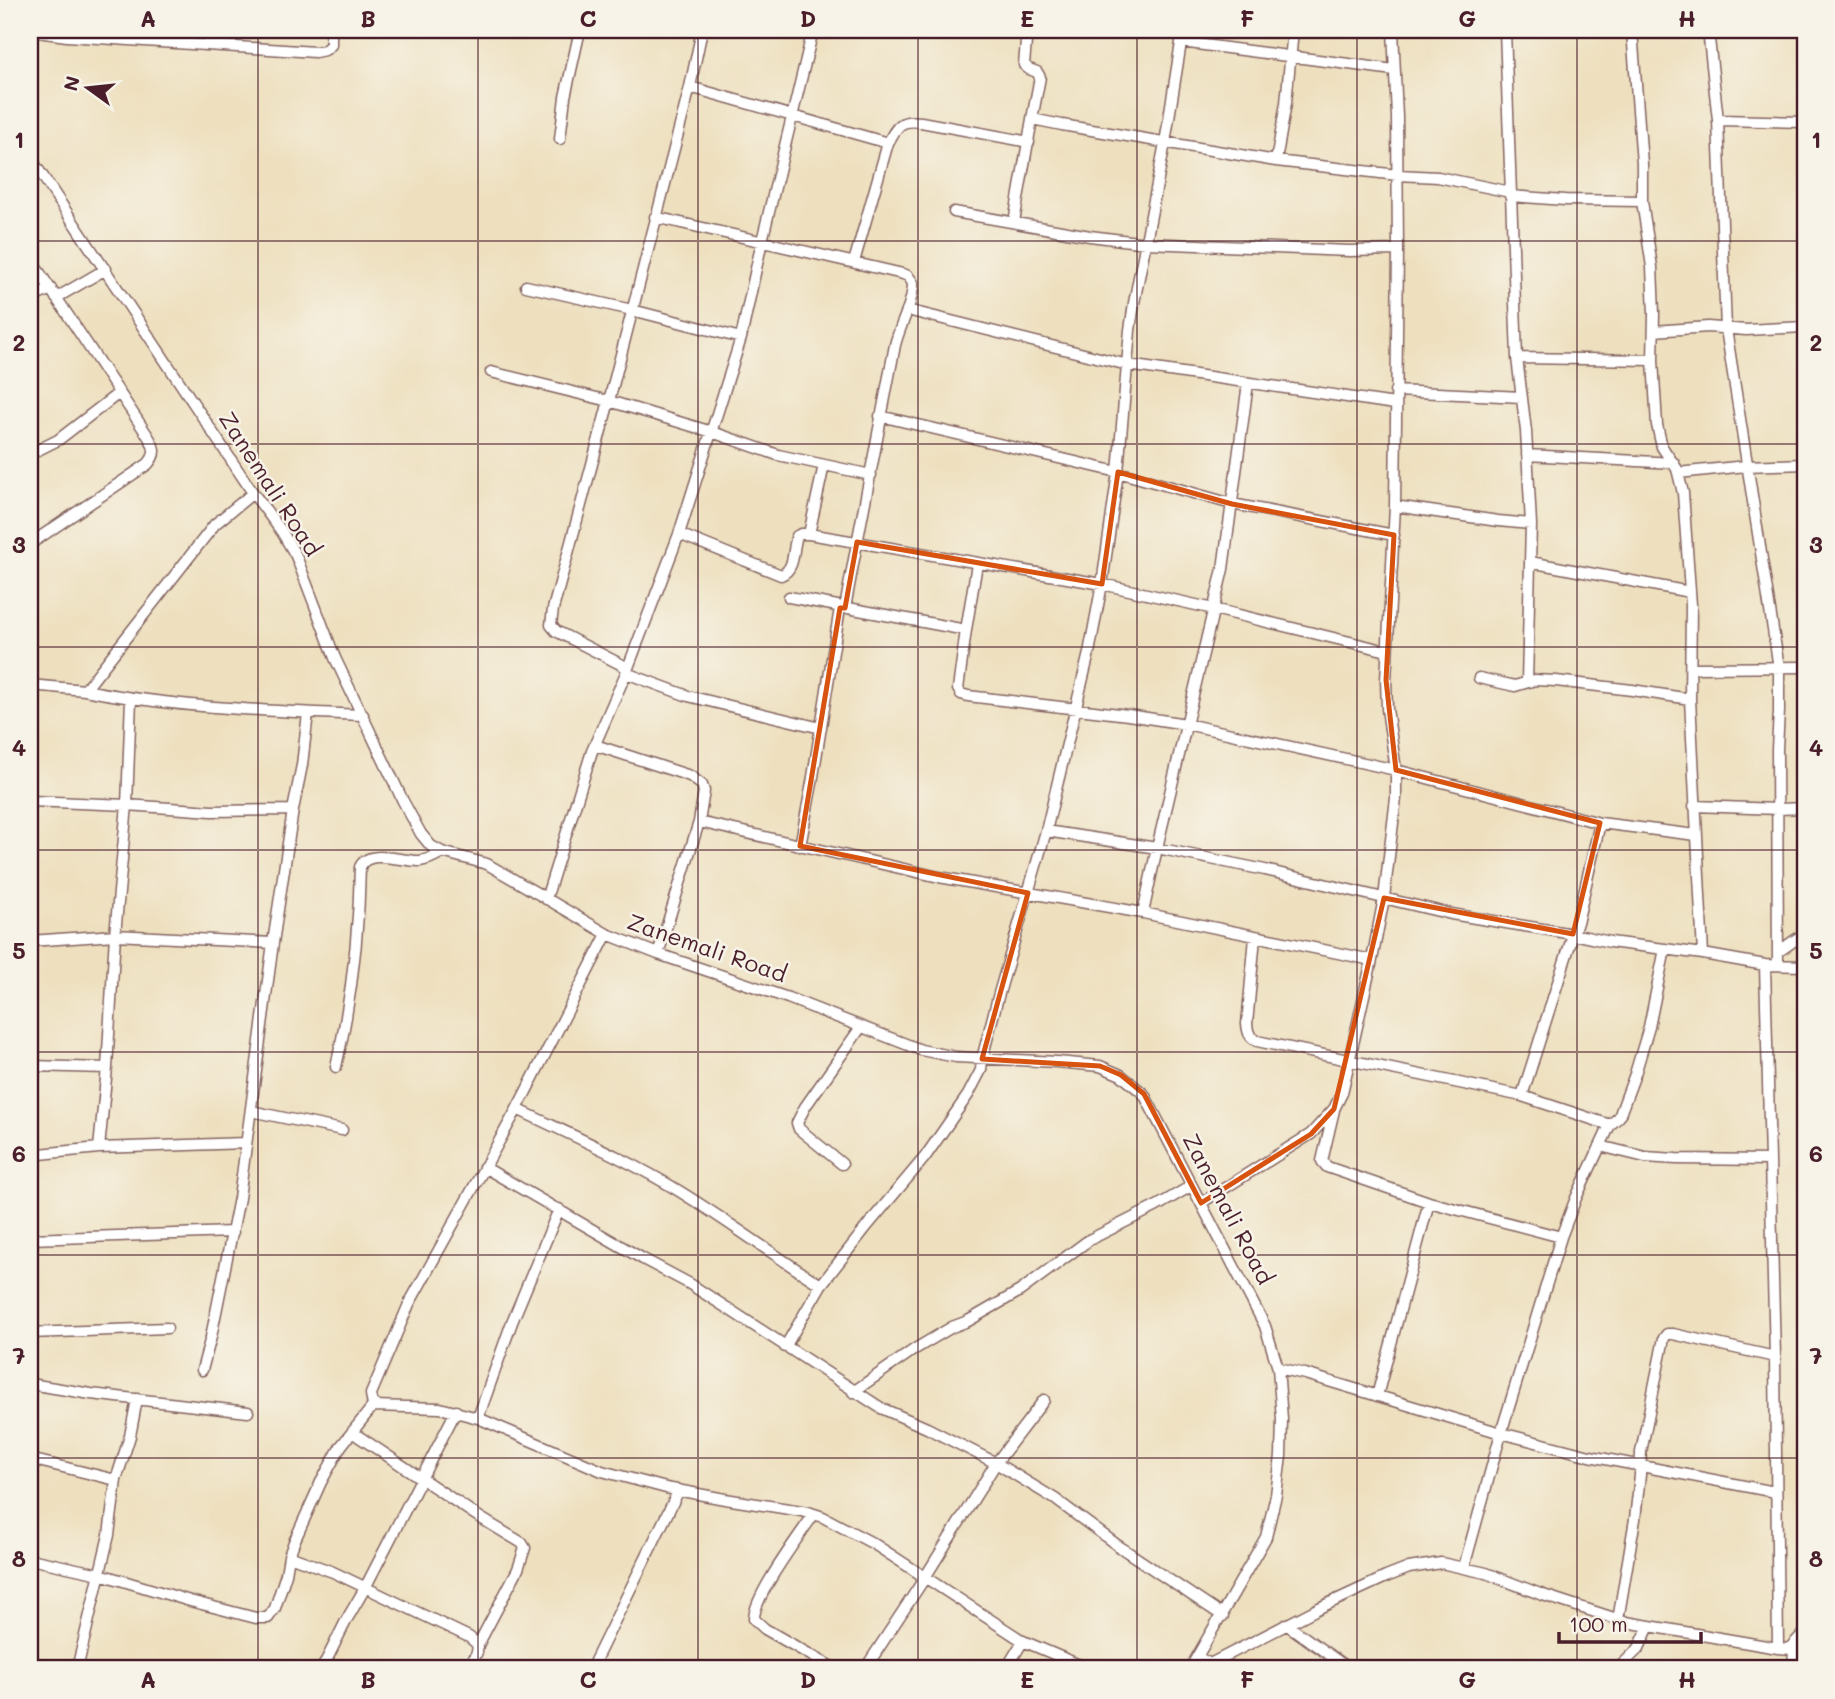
<svg xmlns="http://www.w3.org/2000/svg" width="1835" height="1699" font-family="Mali,sans-serif">
  <style>
    .lines { fill: none; stroke-linecap: round; stroke-linejoin: round }
    .minor-casing { stroke: #83635f; stroke-width: 13 }
    .minor { stroke: #fff; stroke-width: 10 }
    .marked { fill: none; stroke: #d8530f; stroke-width: 5; stroke-linejoin: round }
    .grid { fill: none; stroke: #4a1f2b; stroke-width: 2; stroke-opacity: 0.55 }
    .labels { text-anchor: middle; stroke-width: 5; stroke-linejoin: round; paint-order: stroke }
    .street-label { font-size: 23px; fill: #4a1f2b; stroke: #f7f3e8 }
    .neatline { fill: none; stroke: #4a1f2b; stroke-width: 2.5 }
    .grid-label { font-size: 23px; text-anchor: middle; font-weight: bold; fill: #4a1f2b }
  </style>
  <rect width="100%" height="100%" fill="#f7f3e8"/>
  <filter id="ink" filterUnits="userSpaceOnUse"><feTurbulence type="fractalNoise" baseFrequency=".0143" numOctaves="2"/><feDisplacementMap in="SourceGraphic" scale="14" xChannelSelector="R" yChannelSelector="G"/><feConvolveMatrix kernelMatrix="1 2 1 2 8 2 1 2 1" color-interpolation-filters="sRGB"/></filter>
  <filter id="wash" filterUnits="userSpaceOnUse"><feTurbulence type="fractalNoise" baseFrequency=".00686" numOctaves="4" result="noise"/><feDisplacementMap in="SourceGraphic" scale="28" xChannelSelector="R" yChannelSelector="G"/><feGaussianBlur stdDeviation="1.57" result="paint"/><feColorMatrix in="noise" values="0 0 0 0 0 0 0 0 0 0 0 0 0 0 0 0 0 1.4 0 .05"/><feComposite in="paint" operator="in"/></filter>
  <g filter="url(#wash)">
    <rect width="100%" height="100%" fill="#eee0bf"/>
  </g>
  <g filter="url(#ink)">
    <g class="lines">
      <defs>
        <path id="minor" d="M1027,30L1024,65L1029,69L1037,72L1040,77L1032,119
          M1505,30L1517,358L1526,431L1531,524L1527,682
          M1632,30L1642,164V201L1652,267L1654,314L1653,360L1657,425L1662,447L1677,469L1683,493L1691,605L1690,699L1703,954
          M1708,30L1718,120L1726,329L1779,668V711L1777,749L1778,965
          M30,31L67,36L315,52L325,50L331,45V30
          M1181,42L1394,70
          M690,87L888,143
          M1718,120L1805,122
          M560,139L565,97L580,30
          M30,157L253,493L282,532L296,556L335,658L403,801L421,834L431,846L442,852L487,864L607,934L658,954L788,998L921,1050L956,1057L1057,1062L1100,1066L1121,1075L1144,1094L1265,1326L1278,1368L1282,1419L1281,1456L1276,1495L1266,1537L1190,1669
          M1276,161L1286,103L1293,30
          M1510,196L1565,200L1642,201
          M954,212L1090,236L1146,243L1349,251L1398,250
          M655,217L903,274L908,276L913,283C913,304 900,324 895,345C878,432 861,520 845,608
          M1014,222L1032,119L1062,125L1276,161L1398,175L1438,177L1510,192
          M30,258L148,436C155,447 157,454 148,464L30,544
          M854,262L888,143C897,126 900,119 921,122L1029,142
          M526,286L632,310L741,338
          M56,298L106,269
          M30,299L51,289
          M907,310L1128,365L1395,404
          M1654,331L1708,327L1746,330L1805,327
          M1517,358L1653,360
          M491,372L609,401L712,432L778,455L871,475
          M1395,391L1522,397
          M880,416L1118,472L1232,504L1394,535
          M30,454L58,440L119,393
          M1527,455L1674,463
          M1678,473L1746,466L1805,464
          M1395,506L1498,521L1531,524
          M679,534L781,575C796,569 792,549 797,536L801,534H809L1102,584L1214,609L1387,651
          M809,534L824,465
          M1530,562L1690,592
          M789,597L966,630L958,689L961,694L968,696L1128,715L1186,724L1396,770L1600,823L1696,835
          M966,630L977,564
          M628,668L556,631L551,625L553,609L609,401L690,87L702,30
          M1691,668L1805,667
          M626,673L688,696L821,728
          M1479,678L1515,686L1535,680L1556,681L1632,690L1690,699
          M30,685L85,690L215,524L253,493
          M85,690C176,708 270,711 363,715
          M595,745L690,776L702,785L704,791L699,822
          M30,801L127,805L212,811L293,810
          M1694,806L1778,809L1805,808
          M1046,831L1157,848L1265,870L1451,914L1573,934L1610,942L1703,954L1765,965L1805,966
          M800,846L812,783L840,608
          M546,899L592,751L626,673L679,534L741,338L762,241L813,30
          M1143,913L1157,848L1223,569L1248,383
          M1255,937L1247,1024C1248,1033 1249,1036 1257,1041L1522,1096L1610,1125
          M30,941L115,935L273,943
          M1778,952L1805,933
          M658,954L699,822L939,877L1143,913L1372,960
          M1765,965L1775,1357L1778,1648
          M30,1066L107,1068
          M336,1067C351,1002 359,933 360,867C368,848 403,862 420,861C428,860 434,857 442,852
          M1522,1096L1578,919L1600,823
          M517,1109C571,1135 627,1159 679,1191C728,1221 773,1255 821,1285
          M1334,1110L1322,1161L1327,1167L1429,1202L1561,1237
          M251,1111L342,1130
          M1600,1146L1645,1157L1676,1159L1770,1160
          M99,1148L107,1068L115,935L127,805L131,699
          M30,1155L99,1148L246,1143
          M842,1164L799,1129L797,1123L805,1107L861,1027
          M484,1167L643,1259L690,1284L881,1408L927,1428L996,1463L1055,1499L1117,1545L1223,1616
          M1201,1203L1311,1134L1334,1109L1342,1093L1372,960L1384,898L1396,798V770L1387,709L1386,680L1395,506L1398,250L1397,117L1393,30
          M30,1239L233,1232
          M30,1333L167,1328
          M785,1347L821,1285L868,1225L925,1157L968,1095L981,1070L982,1059L998,997L1046,831L1089,653L1102,584L1118,472L1130,330L1134,303L1165,143L1183,30
          M1278,1368L1305,1374L1501,1433L1590,1456L1775,1492
          M202,1370L211,1337L239,1198L273,943L293,810L302,765L308,713
          M30,1384L91,1394L248,1412
          M853,1392L915,1349L952,1327L968,1321L1020,1291L1089,1240L1157,1206L1191,1186
          M1377,1396L1429,1202
          M373,1406L440,1408L478,1418L602,1471L666,1488L725,1499L808,1512L823,1517L874,1544L1023,1641L1089,1669
          M478,1418L512,1322L559,1209
          M352,1432L479,1517L522,1543L525,1548L518,1569L478,1645L477,1652L469,1669
          M30,1459L116,1480
          M814,1514C800,1535 753,1597 754,1619L765,1629L835,1669
          M289,1556L333,1572L469,1637L478,1645
          M30,1559L100,1574L190,1601L256,1618H268L275,1608L286,1574L289,1556L294,1542L321,1482L341,1446L373,1406L371,1394L409,1304L517,1109L607,934
          M1464,1567L1501,1433L1561,1237L1576,1198L1610,1125L1619,1117L1635,1074L1649,1027L1665,949
          M1618,1620L1635,1519L1640,1475L1641,1452L1664,1338L1667,1334H1673L1775,1357
          M1286,1624L1349,1669
          M1789,1649L1805,1632
          M1197,1657L1210,1664L1319,1608L1386,1577L1409,1568L1441,1563L1486,1573L1540,1594L1626,1622L1778,1648L1805,1650
          M30,1663L59,1669
          M77,1669L109,1535L116,1480L130,1436L137,1399
          M322,1669L347,1619L365,1588L456,1411
          M591,1669L679,1490
          M865,1669L924,1579L996,1463L1044,1400
          M1006,1669L1023,1641
          M1618,1669L1639,1648L1649,1626
          M1793,1669L1794,1650"/>
      </defs>
      <use href="#minor" class="minor-casing"/>
      <use href="#minor" class="minor"/>
    </g>
  </g>
  <path class="marked" d="M1118,472L1232,504L1394,535L1386,680L1396,770L1600,823L1573,934L1384,898L1334,1109L1311,1134L1201,1203L1144,1094L1121,1075L1100,1066L982,1059L1028,893L800,846L840,608H845L857,542L1102,584Z"/>
  <path class="grid" d="M258,30V1669M478,30V1669M698,30V1669M918,30V1669M1137,30V1669M1357,30V1669M1577,30V1669M30,241H1805M30,444H1805M30,647H1805M30,850H1805M30,1052H1805M30,1255H1805M30,1458H1805"/>
  <g class="labels">
    <g class="street-label">
      <text transform="translate(270 484) rotate(57)" y="8">Zanemali Road</text>
      <text transform="translate(707 948) rotate(19)" y="8">Zanemali Road</text>
      <text transform="translate(1228 1209) rotate(62)" y="8">Zanemali Road</text>
    </g>
  </g>
  <rect width="1835" height="1699" fill="none" stroke="#f7f3e8" stroke-width="77"/>
  <g transform="translate(88 88) rotate(285)" stroke="#f7f3e8" stroke-width="5" paint-order="stroke">
  <path d="M0-5L12 26L0 18L-12 26Z" fill="#4a1f2b"/>
  <text y="-10" font-size="19" font-weight="bold" text-anchor="middle" fill="#4a1f2b">N</text>
  </g>
  <path d="M1559 1632v10h142v-10" fill="none" stroke="#4a1f2b" stroke-width="3.5"/>
  <text x="1569" y="1632" font-size="21" fill="#4a1f2b" stroke="#f7f3e8" stroke-width="5" paint-order="stroke">100 m</text>
  <rect x="38" y="38" width="1759" height="1622" class="neatline"/>
  <g class="grid-label">
    <text x="148" y="27">A</text>
    <text x="368" y="27">B</text>
    <text x="588" y="27">C</text>
    <text x="808" y="27">D</text>
    <text x="1027" y="27">E</text>
    <text x="1247" y="27">F</text>
    <text x="1467" y="27">G</text>
    <text x="1687" y="27">H</text>
    <text x="19" y="148">1</text>
    <text x="1816" y="148">1</text>
    <text x="19" y="351">2</text>
    <text x="1816" y="351">2</text>
    <text x="19" y="553">3</text>
    <text x="1816" y="553">3</text>
    <text x="19" y="756">4</text>
    <text x="1816" y="756">4</text>
    <text x="19" y="959">5</text>
    <text x="1816" y="959">5</text>
    <text x="19" y="1162">6</text>
    <text x="1816" y="1162">6</text>
    <text x="19" y="1364">7</text>
    <text x="1816" y="1364">7</text>
    <text x="19" y="1567">8</text>
    <text x="1816" y="1567">8</text>
    <text x="148" y="1688">A</text>
    <text x="368" y="1688">B</text>
    <text x="588" y="1688">C</text>
    <text x="808" y="1688">D</text>
    <text x="1027" y="1688">E</text>
    <text x="1247" y="1688">F</text>
    <text x="1467" y="1688">G</text>
    <text x="1687" y="1688">H</text>
  </g>
</svg>
